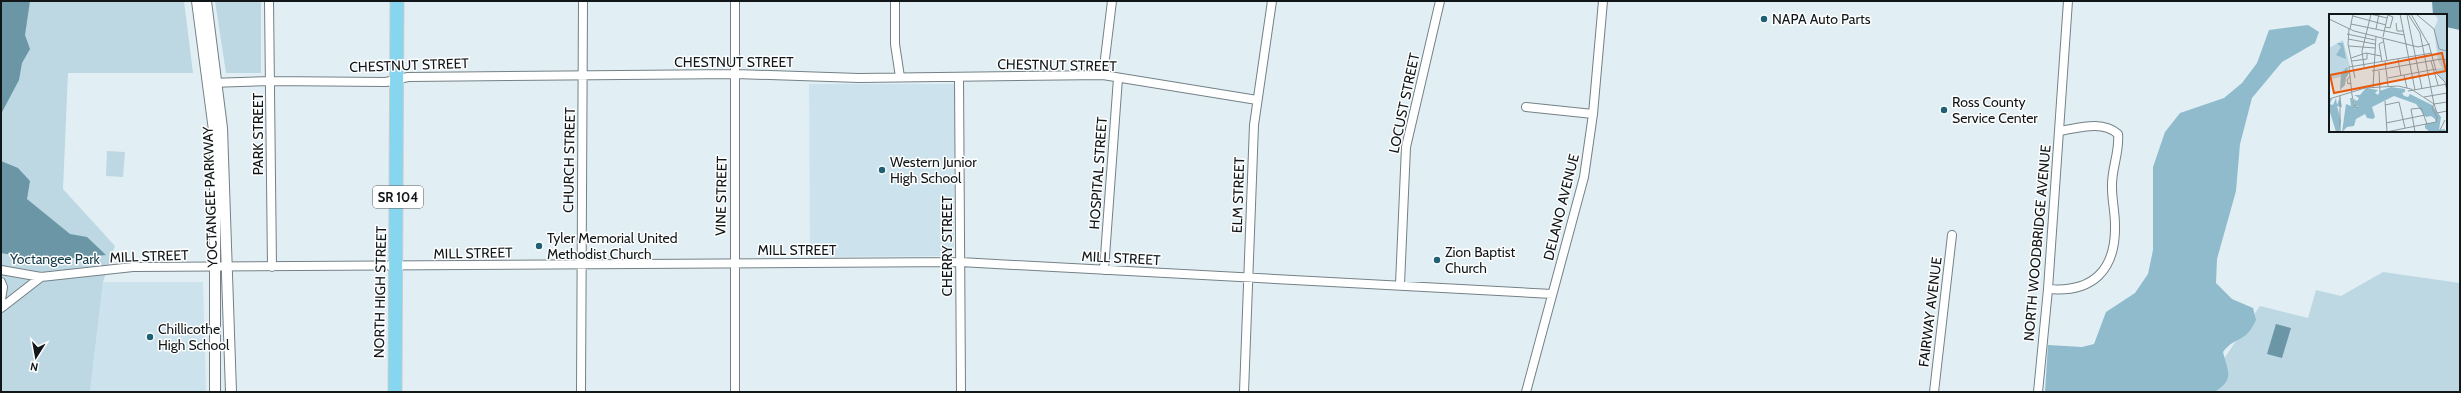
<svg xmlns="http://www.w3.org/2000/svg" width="2461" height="393" font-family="Cabin,sans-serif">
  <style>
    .built { fill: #cce3ed }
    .green { fill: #bdd8e3 }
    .forest { fill: #8fbbcc }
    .water { fill: #6b96a6 }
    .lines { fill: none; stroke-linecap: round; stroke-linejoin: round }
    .minor-casing { stroke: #748186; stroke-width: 10 }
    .tertiary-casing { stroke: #748186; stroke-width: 12 }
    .primary-casing { stroke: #cbcccc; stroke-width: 15 }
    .minor { stroke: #fff; stroke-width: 8 }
    .tertiary { stroke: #fff; stroke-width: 10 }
    .primary { stroke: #86d6ef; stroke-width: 13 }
    .poi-dot { fill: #1f6075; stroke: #fff; stroke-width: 1.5 }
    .labels { text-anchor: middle; stroke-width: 3; stroke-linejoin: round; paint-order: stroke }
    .shield { fill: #fff; stroke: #585c5d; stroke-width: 1 }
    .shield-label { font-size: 13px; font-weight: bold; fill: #111618 }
    .poi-label { font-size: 14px; fill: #111618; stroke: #fff; text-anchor: start }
    .street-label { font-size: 14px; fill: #111618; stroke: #fff }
    .park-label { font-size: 14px; fill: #163d4a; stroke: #fff }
    .inset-road { fill: none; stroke: #8e989d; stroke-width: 1 }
    .view { fill: #e8590c; fill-opacity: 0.15; stroke: #e8590c; stroke-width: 2 }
    .inset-edge { fill: none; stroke: #111618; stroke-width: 2 }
  </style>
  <rect width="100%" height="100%" fill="#e1eff5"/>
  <path class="built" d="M809,84H955L954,256L810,257Z
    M103,282H203L206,392H90Z"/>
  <path class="green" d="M1,1H184L193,73H68L63,189L115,246L103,282L90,392H1Z
    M215,1H261V73H226Z
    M107,151L125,152L123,177L106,176Z
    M2383,272L2460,283V392H2201L2260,306L2308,318L2316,290L2341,296Z"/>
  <path class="forest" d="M2308,25L2319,32L2315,43L2282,62L2252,98L2240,144L2236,191L2217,259L2216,283L2232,299L2253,308L2256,320C2245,344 2236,335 2223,352C2228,372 2235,380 2214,392H2045L2048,345L2082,347L2094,344L2106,312L2135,293L2148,274L2153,250V167L2165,132L2180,113L2224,98L2242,83L2257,63L2269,30Z"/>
  <path class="water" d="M1,1H30L25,35L30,49L22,63L19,80L1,114Z
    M2432,1H2460V30L2446,27V15H2433Z
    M1,161L18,168L30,181L27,199L70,234L87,237L106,255L43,261L1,253Z
    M2276,324L2291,328L2282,358L2267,354Z"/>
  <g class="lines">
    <defs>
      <path id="minor" d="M269,1L272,267
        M735,1V392
        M895,1V44L900,77
        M1103,75L1112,1
        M959,77L961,392
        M210,83L270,81L386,82L408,77L736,74L859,78L1103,75L1257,100
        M1526,107L1593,114
        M1,270L41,277L133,267L960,262L1552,294
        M1104,270L1118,78
        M1,282L3,287L1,300
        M1400,284L1406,147L1440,1
        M2048,289C2092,293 2116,271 2115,225C2115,212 2112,200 2112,188C2111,169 2120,152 2118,134C2102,120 2079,128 2060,131
        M1,308L41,277
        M581,392L583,1
        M1244,392L1254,125L1272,1
        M1526,392L1584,177L1593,114L1603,1
        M1934,392L1952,235
        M2038,392L2048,289L2068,1"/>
      <path id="tertiary" d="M197,1L215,138V392
        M206,1L222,128L231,392"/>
      <path id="primary" d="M395,392L397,1"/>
    </defs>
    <use href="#minor" class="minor-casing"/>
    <use href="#tertiary" class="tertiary-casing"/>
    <use href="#primary" class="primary-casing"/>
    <use href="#minor" class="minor"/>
    <use href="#tertiary" class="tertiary"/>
    <use href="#primary" class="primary"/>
  </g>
  <g class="poi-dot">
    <circle cx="1764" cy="19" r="4"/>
    <circle cx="1944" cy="110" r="4"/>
    <circle cx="882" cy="170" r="4"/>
    <circle cx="539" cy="246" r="4"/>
    <circle cx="1437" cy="260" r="4"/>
    <circle cx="150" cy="337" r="4"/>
  </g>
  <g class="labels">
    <rect class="shield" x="373" y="186" width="50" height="22" rx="3"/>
    <g class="shield-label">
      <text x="398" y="202">SR 104</text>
    </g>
    <g class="poi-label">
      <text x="1772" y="24">NAPA Auto Parts</text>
      <text x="1952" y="107">Ross County<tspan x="1952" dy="16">Service Center</tspan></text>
      <text x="890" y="167">Western Junior<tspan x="890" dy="16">High School</tspan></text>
      <text x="547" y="243">Tyler Memorial United<tspan x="547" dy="16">Methodist Church</tspan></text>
      <text x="1445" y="257">Zion Baptist<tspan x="1445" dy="16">Church</tspan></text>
      <text x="158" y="334">Chillicothe<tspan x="158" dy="16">High School</tspan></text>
    </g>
    <g class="street-label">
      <text x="734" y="67">CHESTNUT STREET</text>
      <text transform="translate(409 65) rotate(-2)" y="5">CHESTNUT STREET</text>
      <text transform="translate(1057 65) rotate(1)" y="5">CHESTNUT STREET</text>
      <text transform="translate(1404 103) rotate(-78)" y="5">LOCUST STREET</text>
      <text transform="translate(258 134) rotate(-90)" y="5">PARK STREET</text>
      <text transform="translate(569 160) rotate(-89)" y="5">CHURCH STREET</text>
      <text transform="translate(1098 173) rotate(-86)" y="5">HOSPITAL STREET</text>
      <text transform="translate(1238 195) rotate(-88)" y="5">ELM STREET</text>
      <text transform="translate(721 196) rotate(-89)" y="5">VINE STREET</text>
      <text transform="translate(210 197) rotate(-92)" y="5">YOCTANGEE PARKWAY</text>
      <text transform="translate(1561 207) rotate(-76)" y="5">DELANO AVENUE</text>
      <text transform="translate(2037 243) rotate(-85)" y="5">NORTH WOODBRIDGE AVENUE</text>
      <text transform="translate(947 246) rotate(-90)" y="5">CHERRY STREET</text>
      <text x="797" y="255">MILL STREET</text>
      <text transform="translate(473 253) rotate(-1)" y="5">MILL STREET</text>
      <text transform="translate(149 256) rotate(-2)" y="5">MILL STREET</text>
      <text transform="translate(1121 258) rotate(3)" y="5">MILL STREET</text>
      <text transform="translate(380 292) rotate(-89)" y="5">NORTH HIGH STREET</text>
      <text transform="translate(1930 312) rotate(-83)" y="5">FAIRWAY AVENUE</text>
    </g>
    <g class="park-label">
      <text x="55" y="264">Yoctangee Park</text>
    </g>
  </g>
  <g transform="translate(2329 14)">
    <rect width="118" height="118" fill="#e1eff5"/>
    <path d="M105,0H118V69L111,64L107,55L113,54L109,47L105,15L109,5ZM14,26L21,52L11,63L0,66V34Z" fill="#bdd8e3"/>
    <path d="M8,29H14L17,45L7,41L12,33ZM18,53L20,59L17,64L16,71L11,76L12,59ZM62,73L76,75V78L73,79L75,82L79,83L81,80L103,91L112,103L110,116L115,115L118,118H101L96,114V110L107,108L106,105L102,102L97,103L87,90L65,82L43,93L46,103L44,105L38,104L36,100L27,105L25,112L18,113L13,118L17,90L22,92L21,84H23L26,95L30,92L26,93L25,85L28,87L30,84L25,81H31L37,74L49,76L46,79L49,81L51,77ZM11,83L13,93L8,92L12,107L10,118H7L0,95V85H3L1,90L4,91L7,84L8,91Z" fill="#8fbbcc"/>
    <path class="inset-road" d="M41,0L58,4M71,0L86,76M79,0L91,19L105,90M82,0L100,31L108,60L116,68L118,77M87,0L105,15L110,35L118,37M78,1L93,75M24,2L57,11M0,5L25,17L89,33L101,30M67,9L68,17H74M22,10L75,21M56,13L61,14L64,3L59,1M20,15L19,30L26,64M21,15L24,0M47,15L50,0M18,20L46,26M54,23L59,0M54,24L58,47M19,25L46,30M20,32L46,34M22,44L37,39L52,42M69,45L72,62M23,47L38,45V39M56,47L59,72M102,47L109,71M53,48L50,30L54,28M35,53L33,37L42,0M43,57L112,45L118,46M50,57L51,78M75,61L78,74M21,62L18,66L19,70L22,69M59,64L107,55M44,73L47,22M79,77L118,70M11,82V118M95,83L118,79M0,85L36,74L69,72L82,75L105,90M56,87L58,117M105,90L108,99L118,97M105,90L118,88M56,91L70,88L76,114M29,93L26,94L23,81L20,53L103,39M57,109L96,101M57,118L107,108L108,103L103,94L105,90M86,118L82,95L92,94L98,110M110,118L116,106"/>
    <path class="view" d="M113,39L117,57L5,79L1,61Z"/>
    <rect width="118" height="118" class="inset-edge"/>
  </g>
  <rect width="2461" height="393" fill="none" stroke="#111618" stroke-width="4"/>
  <g transform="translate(36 357) rotate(191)" stroke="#ffffff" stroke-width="3" paint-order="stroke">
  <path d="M0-3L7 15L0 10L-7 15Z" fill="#111618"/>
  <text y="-6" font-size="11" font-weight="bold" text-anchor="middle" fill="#111618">N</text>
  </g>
</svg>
